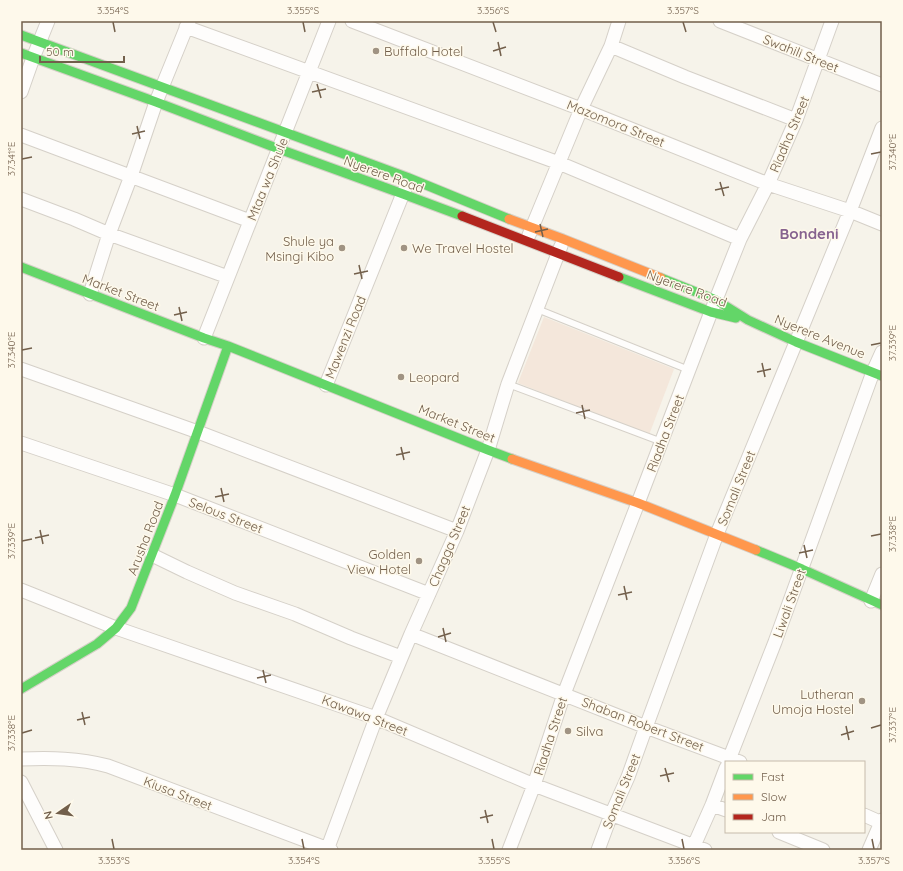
<svg xmlns="http://www.w3.org/2000/svg" width="903" height="871" font-family="Quicksand,sans-serif">
  <style>
    .commercial { fill: #f4e7db }
    .lines { fill: none; stroke-linecap: round; stroke-linejoin: round }
    .lane-casing { stroke: #d5d0c8; stroke-width: 8 }
    .street-casing { stroke: #d5d0c8; stroke-width: 15 }
    .fast-casing { stroke: #d6d0c8; stroke-width: 11 }
    .slow-casing { stroke: #d6d0c8; stroke-width: 11 }
    .jam-casing { stroke: #d6d0c8; stroke-width: 11 }
    .lane { stroke: #fefdfc; stroke-width: 6 }
    .street { stroke: #fefdfc; stroke-width: 13 }
    .fast { stroke: #63d668; stroke-width: 9 }
    .slow { stroke: #ff974d; stroke-width: 9 }
    .jam { stroke: #b3261e; stroke-width: 9 }
    .ticks { fill: none; stroke: #725f4b; stroke-width: 1.5 }
    .poi-dot { fill: #a09383; stroke: #fef9eb; stroke-width: 1.5 }
    .labels { text-anchor: middle; stroke-width: 3; stroke-linejoin: round; paint-order: stroke }
    .poi-label { font-size: 13px; fill: #725f4b; stroke: #fef9eb; text-anchor: start }
    .street-label { font-size: 13px; fill: #725f4b; stroke: #fef9eb }
    .quarter-label { font-size: 15px; font-weight: bold; fill: #87638f; stroke: #fef9eb }
    .neatline { fill: none; stroke: #725f4b; stroke-width: 1.5 }
    .ticks-label { font-size: 10px; text-anchor: middle; fill: #725f4b }
  </style>
  <rect width="100%" height="100%" fill="#f6f3ea"/>
  <path class="commercial" d="M544,317L674,369L649,435L518,383Z"/>
  <g class="lines">
    <defs>
      <path id="lane" d="M537,309L689,370
        M508,384L662,442"/>
      <path id="street" d="M352,21L581,109L768,184L850,211L882,224
        M720,21L882,85
        M186,27L559,163L740,239
        M611,46L685,77L796,120
        M21,92L33,58L48,21
        M21,135L250,221
        M21,199L74,219L109,234L228,277
        M529,235L581,109L611,46L619,21
        M90,294L109,234L131,176L156,102L189,21
        M204,338L329,21
        M21,369L198,432L457,531
        M326,385L406,186
        M21,443L175,495L429,594
        M152,555L187,572L235,593L295,614L351,638L401,657
        M21,590L116,628L376,718L534,785L705,850
        M871,601L882,574
        M411,634L646,727L740,762
        M21,759C51,758 78,758 108,766L331,850
        M728,762L775,642L873,372L882,352
        M21,782L56,850
        M712,805L726,810
        M864,815L882,823
        M779,832L823,850
        M327,850L376,718L411,634L457,531L488,450L508,384L561,246
        M509,850L534,785L564,694L638,503L711,312L740,239L768,184L796,120L832,21
        M598,850L611,815L628,777L646,727L717,534L850,211L882,128
        M692,850L712,805L726,768
        M869,850L882,820"/>
      <path id="fast" d="M21,35L409,178L509,219
        M21,53L156,102L279,149L403,194L462,216
        M21,267L204,338L228,346L488,450L512,459
        M619,277L711,312L736,318
        M661,278L716,300L748,320L796,342L882,376
        M756,550L802,569L882,605
        M21,689L97,644L116,628L131,608L175,495L228,346"/>
      <path id="slow" d="M509,219L563,239L661,278
        M512,459L638,503L756,550"/>
      <path id="jam" d="M462,216L619,277"/>
    </defs>
    <use href="#lane" class="lane-casing"/>
    <use href="#street" class="street-casing"/>
    <use href="#fast" class="fast-casing"/>
    <use href="#slow" class="slow-casing"/>
    <use href="#jam" class="jam-casing"/>
    <use href="#lane" class="lane"/>
    <use href="#street" class="street"/>
    <use href="#fast" class="fast"/>
    <use href="#slow" class="slow"/>
    <use href="#jam" class="jam"/>
  </g>
  <path class="ticks" d="M113,22L115,32M303,22L305,32M493,22L496,32M683,22L686,32M498,42L501,56M493,51L506,47M317,84L321,98M312,92L326,89M137,126L140,139M132,134L145,131M871,154L881,152M22,159L32,157M720,182L724,196M715,190L729,187M540,224L543,237M535,232L548,229M359,265L362,279M354,274L368,271M179,307L182,321M174,315L187,312M871,345L881,343M22,350L32,348M762,363L765,377M757,372L771,369M582,405L585,419M576,413L590,410M401,447L404,460M396,455L410,452M221,488L224,502M215,497L229,494M40,530L43,544M871,536L881,534M35,538L49,535M22,541L32,539M804,545L807,558M799,553L813,550M624,586L627,600M618,595L632,592M443,628L446,642M438,637L451,633M263,670L266,683M257,678L271,675M82,712L85,725M77,720L90,717M846,726L849,740M871,728L881,725M22,733L32,730M841,735L854,731M665,768L669,782M660,776L674,773M485,810L488,823M480,818L493,815M112,839L114,849M302,839L304,849M492,839L494,849M682,839L684,849M872,839L874,849"/>
  <g class="poi-dot">
    <circle cx="376" cy="51" r="4"/>
    <circle cx="342" cy="248" r="4"/>
    <circle cx="404" cy="248" r="4"/>
    <circle cx="401" cy="377" r="4"/>
    <circle cx="419" cy="561" r="4"/>
    <circle cx="862" cy="701" r="4"/>
    <circle cx="568" cy="731" r="4"/>
  </g>
  <g class="labels">
    <g class="poi-label">
      <text x="384" y="56">Buffalo Hotel</text>
      <text x="334" y="246" text-anchor="end">Shule ya<tspan x="334" dy="15">Msingi Kibo</tspan></text>
      <text x="412" y="253">We Travel Hostel</text>
      <text x="409" y="382">Leopard</text>
      <text x="411" y="559" text-anchor="end">Golden<tspan x="411" dy="15">View Hotel</tspan></text>
      <text x="854" y="699" text-anchor="end">Lutheran<tspan x="854" dy="15">Umoja Hostel</tspan></text>
      <text x="576" y="736">Silva</text>
    </g>
    <g class="street-label">
      <text transform="translate(801 53) rotate(22)" y="5">Swahili Street</text>
      <text transform="translate(616 123) rotate(22)" y="5">Mazomora Street</text>
      <text transform="translate(789 134) rotate(-67)" y="5">Riadha Street</text>
      <text transform="translate(384 174) rotate(20)" y="5">Nyerere Road</text>
      <text transform="translate(267 179) rotate(-68)" y="5">Mtaa wa Shule</text>
      <text transform="translate(687 288) rotate(20)" y="5">Nyerere Road</text>
      <text transform="translate(121 292) rotate(21)" y="5">Market Street</text>
      <text transform="translate(820 336) rotate(22)" y="5">Nyerere Avenue</text>
      <text transform="translate(345 337) rotate(-68)" y="5">Mawenzi Road</text>
      <text transform="translate(457 423) rotate(22)" y="5">Market Street</text>
      <text transform="translate(665 433) rotate(-69)" y="5">Riadha Street</text>
      <text transform="translate(736 488) rotate(-68)" y="5">Somali Street</text>
      <text transform="translate(226 515) rotate(21)" y="5">Selous Street</text>
      <text transform="translate(145 538) rotate(-69)" y="5">Arusha Road</text>
      <text transform="translate(449 546) rotate(-67)" y="5">Chagga Street</text>
      <text transform="translate(789 603) rotate(-70)" y="5">Liwali Street</text>
      <text transform="translate(365 715) rotate(21)" y="5">Kawawa Street</text>
      <text transform="translate(643 724) rotate(21)" y="5">Shaban Robert Street</text>
      <text transform="translate(550 736) rotate(-72)" y="5">Riadha Street</text>
      <text transform="translate(621 791) rotate(-68)" y="5">Somali Street</text>
      <text transform="translate(178 793) rotate(21)" y="5">Kiusa Street</text>
    </g>
    <g class="quarter-label">
      <text x="809" y="239">Bondeni</text>
    </g>
  </g>
  <rect width="903" height="871" fill="none" stroke="#fef9eb" stroke-width="44"/>
  <rect x="725" y="761" width="140" height="72" fill="#fef9eb" stroke="#c6bbab"/>
  <rect x="733" y="774" width="20" height="6" fill="#63d668" stroke="#c6bbab"/>
  <text x="761" y="781" font-size="12" fill="#725f4b">Fast</text>
  <rect x="733" y="794" width="20" height="6" fill="#ff974d" stroke="#c6bbab"/>
  <text x="761" y="801" font-size="12" fill="#725f4b">Slow</text>
  <rect x="733" y="814" width="20" height="6" fill="#b3261e" stroke="#c6bbab"/>
  <text x="761" y="821" font-size="12" fill="#725f4b">Jam</text>
  <g transform="translate(58 813) rotate(257)" stroke="#fef9eb" stroke-width="3" paint-order="stroke">
  <path d="M0-3L7 15L0 10L-7 15Z" fill="#725f4b"/>
  <text y="-6" font-size="11" font-weight="bold" text-anchor="middle" fill="#725f4b">N</text>
  </g>
  <path d="M40 56v6h84v-6" fill="none" stroke="#725f4b" stroke-width="2"/>
  <text x="46" y="56" font-size="12" fill="#725f4b" stroke="#fef9eb" stroke-width="3" paint-order="stroke">50 m</text>
  <rect x="22" y="22" width="859" height="827" class="neatline"/>
  <g class="ticks-label">
    <text x="113" y="14">3.354°S</text>
    <text x="303" y="14">3.355°S</text>
    <text x="493" y="14">3.356°S</text>
    <text x="683" y="14">3.357°S</text>
    <text transform="translate(892 152) rotate(-90)" y="4">37.340°E</text>
    <text transform="translate(11 159) rotate(-90)" y="4">37.341°E</text>
    <text transform="translate(892 343) rotate(-90)" y="4">37.339°E</text>
    <text transform="translate(11 350) rotate(-90)" y="4">37.340°E</text>
    <text transform="translate(892 534) rotate(-90)" y="4">37.338°E</text>
    <text transform="translate(11 541) rotate(-90)" y="4">37.339°E</text>
    <text transform="translate(892 725) rotate(-90)" y="4">37.337°E</text>
    <text transform="translate(11 733) rotate(-90)" y="4">37.338°E</text>
    <text x="114" y="864">3.353°S</text>
    <text x="304" y="864">3.354°S</text>
    <text x="494" y="864">3.355°S</text>
    <text x="684" y="864">3.356°S</text>
    <text x="874" y="864">3.357°S</text>
  </g>
</svg>
